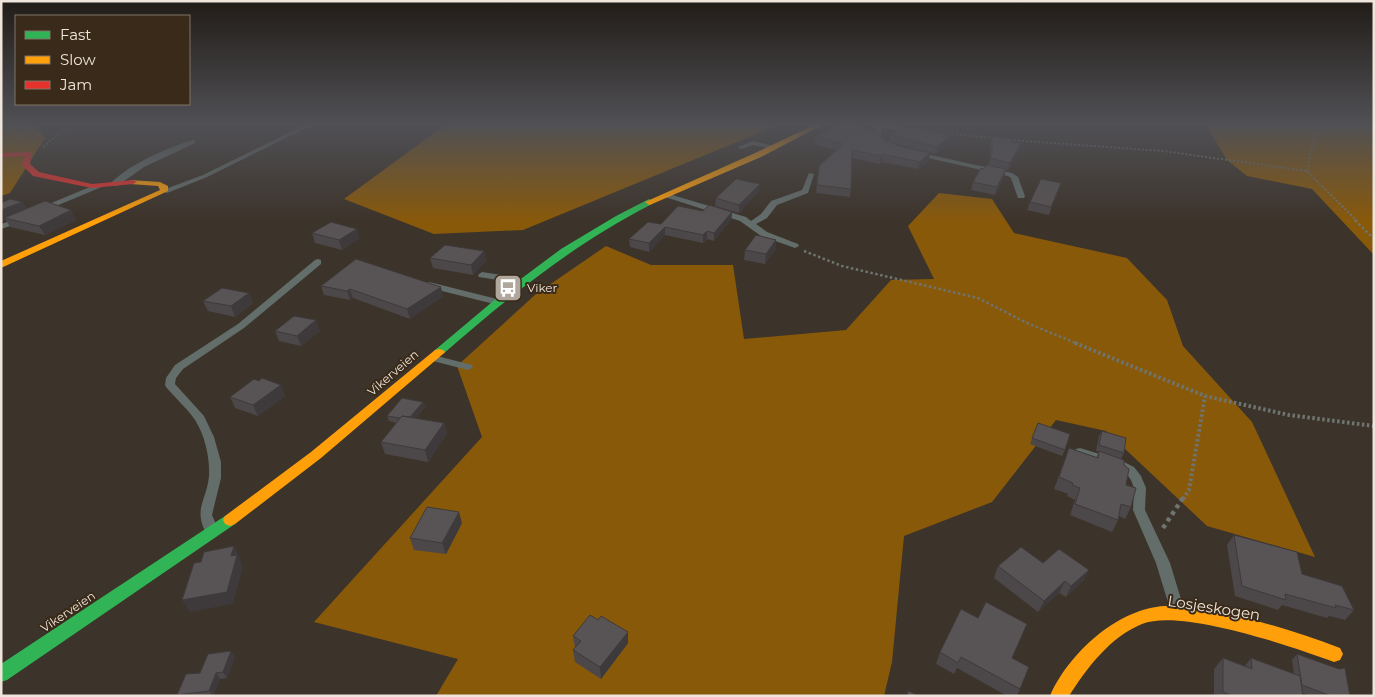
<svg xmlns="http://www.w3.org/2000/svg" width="1375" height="697" font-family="Montserrat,sans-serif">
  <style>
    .forest { fill: #89590a }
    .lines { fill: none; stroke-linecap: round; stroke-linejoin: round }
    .path-far3 { stroke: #6e746f; stroke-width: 2; stroke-dasharray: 2 2; stroke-linecap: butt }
    .path-far2 { stroke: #6e746f; stroke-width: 2.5; stroke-dasharray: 2.5 2.5; stroke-linecap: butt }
    .path-far1 { stroke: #6e746f; stroke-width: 4; stroke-dasharray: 2.5 2.5; stroke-linecap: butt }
    .path { stroke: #6e746f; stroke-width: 4.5; stroke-dasharray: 4 4; stroke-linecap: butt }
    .lane { fill: #636e6b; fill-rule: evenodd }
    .fast { fill: #30b455; fill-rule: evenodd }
    .slow { fill: #ff9f0a; fill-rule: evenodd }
    .jam { fill: #e5322d; fill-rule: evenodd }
    .wall { fill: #4c4748 }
    .shaded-wall { fill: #3e3a3b }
    .building { fill: #585354; stroke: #3e3a3b }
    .labels { text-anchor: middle; stroke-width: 4; stroke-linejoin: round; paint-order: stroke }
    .poi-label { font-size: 12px; fill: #efe5da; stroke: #392a19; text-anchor: start }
    .street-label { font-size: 12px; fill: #efe5da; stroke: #392a19 }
    .near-street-label { font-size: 15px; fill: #efe5da; stroke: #392a19 }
  </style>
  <rect width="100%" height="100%" fill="#3c332a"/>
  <path class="forest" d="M1,125H34L45,138L10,193L1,196Z
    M449,125H778L523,230L434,234L344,199L437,131Z
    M1206,125H1374V255L1312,189L1247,176L1227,160Z
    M939,193L992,199L1014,233L1127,258L1167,300L1183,346L1252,422L1315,557L1207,526L1106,431L1056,420L992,502L904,536L892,662L884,696H436L458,659L314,622L482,437L457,366L536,294L606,246L651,265H733L744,339L846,330L891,280L934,279L908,226Z"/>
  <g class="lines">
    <path class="path-far3" d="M5,125L15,130L23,140
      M940,133L993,138
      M1315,135L1329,125
      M1010,140L1163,151L1307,171L1357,221
      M43,147L69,125
      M1307,171L1315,135L1311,125"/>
    <path class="path-far2" d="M1355,220L1374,239
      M804,251L842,266L978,298L1027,323L1078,344"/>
    <path class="path-far1" d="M1075,343L1205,396L1289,415L1374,426
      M1183,499L1189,490L1205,396"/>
    <path class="path" d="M1163,528L1183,498"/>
    <path class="lane" d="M305,125H312L207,177L167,193L160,191L203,175Z
      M875,125H889L916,131L913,133L881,127V137L887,144L884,146L875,137Z
      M193,140L195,141V143L144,167L117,186L110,184C129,164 167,148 193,140Z
      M753,141L778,147L775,149L753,145L741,149L738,147Z
      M917,152L1012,173L1018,177L1025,196L1024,198H1018L1011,178L1008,176L915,155L914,154Z
      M809,173L814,174L808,193L777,205L767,218L756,224L767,232L798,244L799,246L795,248L761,236L740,221L662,196L663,194H669L746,217L751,221L761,214L771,201L802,190Z
      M97,184L104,186L44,211H38L37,209Z
      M19,218L23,220L22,222L1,229V224Z
      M318,259L321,260V264L244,328L183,369L176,378L175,384L204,416L214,437L221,462V478L212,515L218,529L216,533L211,534L206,533C193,508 207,500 209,476C210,459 205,435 195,420C187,408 175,398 166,387L165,385L166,378L175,365L238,324L315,260Z
      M482,272L522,278L526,281L522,284L479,277L478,275Z
      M429,282L501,300L503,302L498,305L426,287L425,285L426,283Z
      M433,355L472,365L473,367L468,370L429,360L428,358L429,356Z
      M1080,448L1122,461L1134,467L1141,476L1146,488L1145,510L1170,563L1184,609L1182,613L1177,615L1172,613L1170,609L1156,563L1133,510L1134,488L1131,480L1126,473L1114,467L1076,455L1074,452L1076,449Z"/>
    <path class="fast" d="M649,199L653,202L652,204C572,245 510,296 443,354H435L433,352L435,350L510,287L561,249L616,216Z
      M230,514L235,516L237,520L235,524L7,680L1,682V664L225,516Z"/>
    <path class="slow" d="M814,125H822L761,157L652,204L649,205L645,202L755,153Z
      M130,180L160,182L168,186V191L1,268V261L160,190L158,186L130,184Z
      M439,349L443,350L445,352L443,354L321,458L235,524L230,526L225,524L223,520L225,516L311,452L435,350Z
      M1165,606C1222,608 1287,628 1340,648L1343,654L1340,660L1334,662C1293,647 1181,608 1142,624C1110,637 1087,668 1069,696H1050C1068,654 1118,608 1165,606Z"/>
    <path class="jam" d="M32,152L30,164L39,172L92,184L133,180L137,182L133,184L92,188L33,176L22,165L25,156L1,157V153Z"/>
  </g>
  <path class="wall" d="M906,131L951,135L949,142L936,154L889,142L890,135Z
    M816,136L884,140L899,146L930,153L928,161L918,169L882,162L880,164L852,158L851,189L850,197L816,193L819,166L836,150L815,144Z
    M992,136L1013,142L1021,143L1019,150L1008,170H1006L1004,177L995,195L971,190L973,182L984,169L988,166L990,158V143Z
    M1059,190L1049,215L1027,210L1030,202Z
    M759,191L739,213L715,206L716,198Z
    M22,202L27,209L76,220L45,235L10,227L6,220L1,222V203Z
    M703,211L732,212L731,220L714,241L707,239L703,243L665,235L649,252L630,247L629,239L661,224Z
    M312,233L360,238L342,250L315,243Z
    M776,249L765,264L744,260L745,250Z
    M484,251L486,261L473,275L433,268L430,258Z
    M321,286L443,296L410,319L353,298L350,300L324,295Z
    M249,293L253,303L235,317L208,311L203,301Z
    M275,331H320L301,346L279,341Z
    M259,381L285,396L258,416L235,408L230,397Z
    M423,402L425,407L416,418L444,423L447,434L428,462L385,454L381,442L396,423L389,421L387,416Z
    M1038,423L1065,450L1062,456L1030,444Z
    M1102,431L1124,453L1121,459L1124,465L1126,485L1131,507L1125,519L1119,516L1118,520L1112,532L1070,515L1075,500L1067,496L1068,494L1054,489L1069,448L1096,458L1099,452L1096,451L1099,436Z
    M462,523L446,554L414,550L410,538Z
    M1234,535L1302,574L1354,610L1345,620L1329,616L1327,618L1282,605L1278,610L1235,596L1227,545Z
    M1043,563L1089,570L1083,581L1066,597L1059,593L1038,612L994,578L998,566Z
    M598,620L628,632V643L601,679L575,662L573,650L575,648L573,636Z
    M940,652L1012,658L1020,689L1017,696H1007L957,668L954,674L936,664Z
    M1297,654L1350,696H1310L1302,693L1303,696H1214V669L1223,658L1245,666L1251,658L1294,674L1292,660Z
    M235,656L227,678L220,679L213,696H178L177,695L200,673Z"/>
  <path class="shaded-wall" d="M951,135L949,142L936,154L937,147Z
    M1021,143L1019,150L1008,170L1010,163Z
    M930,153L928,161L918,169L920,162Z
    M883,154L882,162L880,164L881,156Z
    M1006,169L1004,177L995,195L997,187Z
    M1061,183L1059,190L1049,215L1051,207Z
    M760,184L759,191L739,213V205Z
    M22,202L28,211L4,218L6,220L1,222V210Z
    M71,210L76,220L45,235L39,226Z
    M732,212L731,220L714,241V233Z
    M665,227V235L649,252V243Z
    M357,229L360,238L342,250L339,240Z
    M707,231V239L703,243V235Z
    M776,240V249L765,264L766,254Z
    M484,251L486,261L473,275L471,265Z
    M441,287L443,296L410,319L407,309Z
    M350,289L353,298L350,300L347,291Z
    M249,293L253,303L235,317L231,306Z
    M316,320L320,331L301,346L297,336Z
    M281,385L285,396L258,416L253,405Z
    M423,402L425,407L410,425L408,420Z
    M444,423L447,434L428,462L425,450Z
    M459,512L462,523L446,554L442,543Z
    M234,546L240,558V560L243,567L233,604L190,612L182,600L231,556Z
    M1089,570L1083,581L1066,597L1071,586Z
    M1065,581L1059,593L1038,612L1044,601Z
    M628,632V643L601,679L600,667Z
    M231,651L235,656L227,678L223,672Z
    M216,673L220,679L213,696L209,691Z"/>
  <path class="building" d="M840,125H850L875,131L884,140L899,146L930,153L920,162L883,154L881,156L852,150L851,189L817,185L819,166L843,144L816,136Z
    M907,127L951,135L937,147L890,135L898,129L906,131Z
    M992,136L1013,139V142L1021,143L1010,163L990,158L992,155Z
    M986,165L1006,169L997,187L973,182L981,168L984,169Z
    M736,179L760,184L739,205L716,198Z
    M1041,179L1061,183L1051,207L1030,202Z
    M10,199L22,202L1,210V203Z
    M45,201L71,210L39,226L4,218Z
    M709,205L732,212L714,233L707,231L703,235L665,227L649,243L629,239L648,222L661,224L678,206L703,211Z
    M331,222L357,229L339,240L312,233Z
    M756,235L776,240L766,254L745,250Z
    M445,245L484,251L471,265L430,258Z
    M356,259L441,287L407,309L350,289L347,291L321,286Z
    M222,288L249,293L231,306L203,301Z
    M294,316L316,320L297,336L275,331Z
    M262,378L281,385L253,405L230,397L254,379L259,381Z
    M402,398L423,402L410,417L402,416L400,418L387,416Z
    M402,416L444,423L425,450L381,442Z
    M1038,423L1070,434L1065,450L1032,438Z
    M1102,431L1126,438L1124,453L1099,445Z
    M1069,448L1098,458L1099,451L1124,460V465L1129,469L1126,485L1136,488L1131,507L1121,504L1118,520L1075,504L1080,488L1072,485L1073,483L1059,477Z
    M427,507L459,512L442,543L410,538Z
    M1234,535L1297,552L1302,574L1342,586L1354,610L1335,605L1336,608L1285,594L1286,600L1242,586Z
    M234,546L231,556L237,555L227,592L182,600L194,563L201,562L204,552Z
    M1021,547L1043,563L1059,549L1089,570L1071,586L1065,581L1044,601L998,566Z
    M986,602L1027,624L1012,658L1029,667L1020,689L961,657L958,663L940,652L961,609L978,618Z
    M590,615L598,620L601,616L628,632L600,667L573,650L581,641L573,636Z
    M231,651L223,672L216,673L209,691L177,695L186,674L200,673L208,654Z
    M1297,654L1339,669L1345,668L1350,696H1331L1302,685Z
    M1223,658L1252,669L1251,658L1300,676L1303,696H1232L1223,692Z
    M908,691L920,696H907Z"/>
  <linearGradient id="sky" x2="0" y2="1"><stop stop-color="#211c17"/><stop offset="0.56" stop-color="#505055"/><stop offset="1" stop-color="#505055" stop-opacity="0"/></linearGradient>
  <rect width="1375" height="222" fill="url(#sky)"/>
  <defs>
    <symbol id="bus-square" viewBox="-11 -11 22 22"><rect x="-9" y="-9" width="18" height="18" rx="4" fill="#b0a79c" stroke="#392a19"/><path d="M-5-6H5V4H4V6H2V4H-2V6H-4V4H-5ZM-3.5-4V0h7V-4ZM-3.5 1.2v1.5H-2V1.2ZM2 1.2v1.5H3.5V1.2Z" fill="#fff"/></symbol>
  </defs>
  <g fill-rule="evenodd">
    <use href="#bus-square" x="492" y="272" width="32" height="32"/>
  </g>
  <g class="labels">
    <g class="poi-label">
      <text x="527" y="292">Viker</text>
    </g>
    <g class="street-label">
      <text transform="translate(393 373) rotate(-41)" y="4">Vikerveien</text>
      <text transform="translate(68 612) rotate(-34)" y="4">Vikerveien</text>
    </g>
    <g class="near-street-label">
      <text transform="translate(1214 608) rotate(9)" y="5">Losjeskogen</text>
    </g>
  </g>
  <rect width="1375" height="697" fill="none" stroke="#efe5da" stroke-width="5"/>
  <rect x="15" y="15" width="175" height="90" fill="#392a19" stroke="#827566"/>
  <rect x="25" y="31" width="25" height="8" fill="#30b455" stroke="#827566"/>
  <text x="60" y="40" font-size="15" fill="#efe5da">Fast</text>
  <rect x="25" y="56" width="25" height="8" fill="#ff9f0a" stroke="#827566"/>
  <text x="60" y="65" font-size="15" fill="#efe5da">Slow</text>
  <rect x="25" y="81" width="25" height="8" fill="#e5322d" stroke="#827566"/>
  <text x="60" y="90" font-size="15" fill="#efe5da">Jam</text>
</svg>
